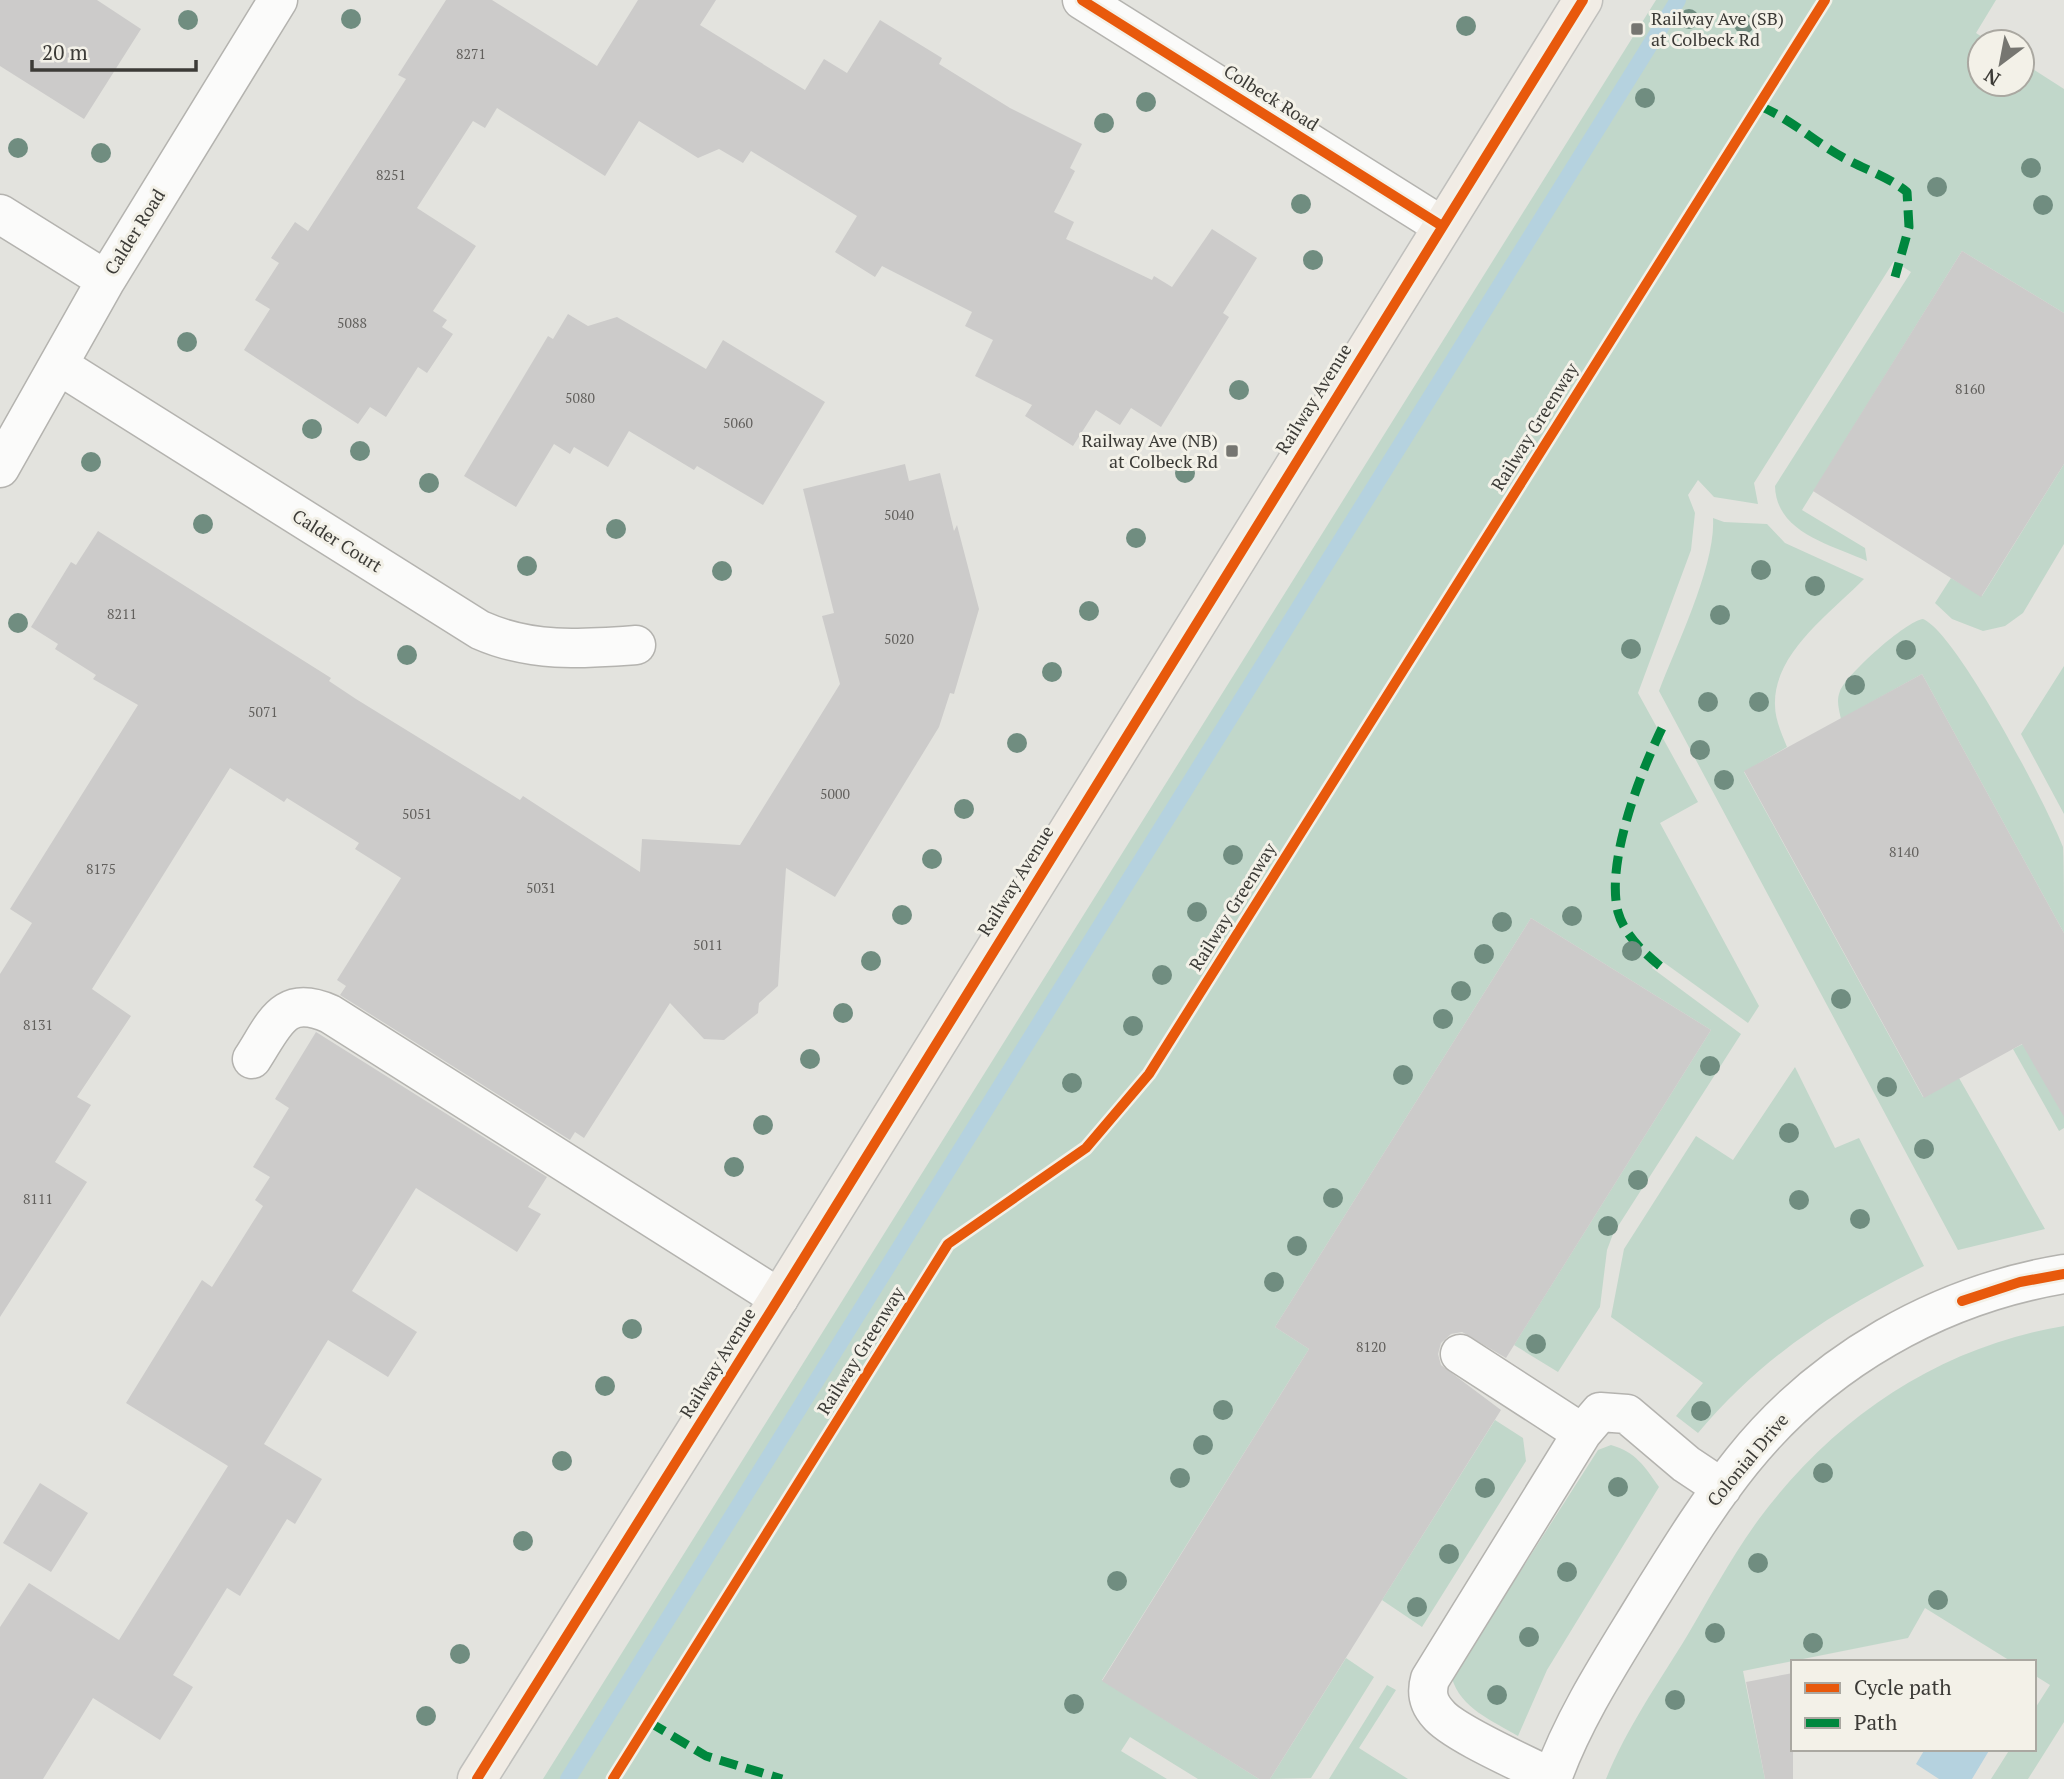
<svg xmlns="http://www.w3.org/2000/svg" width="2064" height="1779" font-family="'PT Serif',serif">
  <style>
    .green { fill: #c1d7ca }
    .water { fill: #b5d2df }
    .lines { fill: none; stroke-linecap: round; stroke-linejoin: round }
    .stream { stroke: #b5d2df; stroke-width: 16 }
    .building { fill: #cccbca }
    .minor-casing { stroke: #b4b3af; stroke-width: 41 }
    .major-casing { stroke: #bfbfbc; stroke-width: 41 }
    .minor { stroke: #fbfbfa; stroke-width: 38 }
    .major { stroke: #f1ece5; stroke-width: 38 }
    .quiet { stroke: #00873e; stroke-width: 9; stroke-dasharray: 18 9; stroke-linecap: butt }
    .cycleway-casing { stroke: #f3f1e8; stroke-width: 15 }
    .cycleway { stroke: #e8590c; stroke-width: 10 }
    .tree { fill: #708d80 }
    .poi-dot { fill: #767671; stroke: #f3f1e8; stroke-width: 2.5 }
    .labels { text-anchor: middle; stroke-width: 6; stroke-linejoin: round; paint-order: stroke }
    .number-label { font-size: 14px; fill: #62605d }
    .poi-label { font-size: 18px; fill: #3c3b37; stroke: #f3f1e8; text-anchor: start }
    .street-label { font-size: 18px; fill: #3c3b37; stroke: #f3f1e8 }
  </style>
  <rect width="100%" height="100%" fill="#e3e3de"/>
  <path class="green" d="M1656,0H1996L1976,33L1990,42H1980V84H2022V62L2064,89V313L1962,251L1802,510L1865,548L1867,561C1832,545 1776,533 1775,486L1911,272L1894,261L1754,483L1758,504L1714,497L1698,480L1688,495L1695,513L1691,550L1638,693L1698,802L1660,823L1759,1006L1748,1023L1659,959L1652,968L1741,1034L1613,1234L1607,1250L1600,1307L1558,1372L1514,1345L1711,1030L1531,918L1275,1327L1309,1349L1102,1680L1259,1779H1198L1130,1737L1121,1751L1167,1779H543Z
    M2064,464V544L2023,613L2005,626L1983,631L1952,619L1935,603L1951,578L1982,596Z
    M1713,518L1724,522L1767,524L1785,543L1864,579C1832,612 1773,653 1775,705C1775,720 1782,734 1787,747L1744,772L1923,1097L1959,1078L2045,1229L1958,1250L1659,691C1676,646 1716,565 1713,518Z
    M1923,619C1957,633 2047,806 2063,847C2064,862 2064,913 2064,933L1922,674L1841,719C1839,709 1836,701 1840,691C1847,674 1906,621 1923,619Z
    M2064,666V814L2021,734Z
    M2023,1044L2064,1091V1128L2059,1131L2013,1049Z
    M1795,1067L1835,1148L1859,1138L1924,1266C1834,1311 1764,1355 1698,1433L1676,1416L1703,1383L1611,1317L1624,1249L1696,1136L1733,1160Z
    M2064,1326V1722L2028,1779H1991L2010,1749H2034V1710L2050,1685L2034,1675V1662H2012L1925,1608L1908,1638L1743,1671L1765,1779H1606C1626,1729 1659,1682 1687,1636C1710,1597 1732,1556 1759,1519C1834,1418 1939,1347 2064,1326Z
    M1495,1420L1523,1438L1526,1461L1422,1627L1382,1600Z
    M1611,1445C1636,1452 1645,1467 1659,1487L1547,1670L1518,1736C1493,1721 1460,1708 1452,1678L1598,1450Z
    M1346,1658L1374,1677L1311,1778L1270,1779Z
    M1387,1685L1396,1690L1359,1748L1408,1779H1329Z"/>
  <path class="water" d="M1925,1749H1990L1972,1779H1939L1916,1764Z"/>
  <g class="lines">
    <path class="stream" d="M568,1779L1678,0"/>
  </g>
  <path class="building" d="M0,0H97L141,29L84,119L0,66Z
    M446,0H492L597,66L638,0H716L700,25L805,90L824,59L847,73L880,20L942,58L939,64L1010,108L1082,144L1070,168L1075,171L1054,212L1074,222L1066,239L1152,280L1154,276L1172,287L1212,229L1257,258L1223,313L1229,317L1161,427L1131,408L1120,425L1096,410L1073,446L1025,416L1032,405L975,376L993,340L965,326L972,312L882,266L875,277L835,252L857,216L751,151L743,163L719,149L698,158L639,121L605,176L497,108L485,128L473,121L417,208L476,246L433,311L447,320L442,327L453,334L427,373L418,367L386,417L370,407L358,424L244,350L270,309L255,300L279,263L271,258L295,222L308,231L406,79L398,75Z
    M1962,251L2064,313V464L1981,597L1813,491Z
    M568,314L588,326L617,317L706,369L723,340L825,402L763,505L697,466L694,470L629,431L608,467L574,447L570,454L554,444L516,507L464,476L548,336L553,339Z
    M905,464L909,481L940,473L954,531L957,525L979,609L954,694L950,693L939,727L835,897L786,868L778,986L759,1003L758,1013L724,1040L704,1039L670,1003L584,1138L575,1132L570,1140L340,995L346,986L337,980L401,878L355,849L359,843L287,798L284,802L230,768L92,989L131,1016L77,1097L91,1105L55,1162L87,1182L0,1317V974L32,923L10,909L138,705L93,679L96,675L55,649L58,644L31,627L71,562L76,565L98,531L331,678L329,681L356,699L520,800L523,796L640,872L642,839L740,845L840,684L822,616L834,613L803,489Z
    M1922,674L2064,933V1117L2022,1044L1924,1098L1744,771Z
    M1531,918L1711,1030L1506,1358L1462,1332L1451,1334L1441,1343L1438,1354L1441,1365L1501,1410L1270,1779H1259L1102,1681L1309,1349L1275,1327Z
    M316,1032L547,1177L528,1207L541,1214L517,1252L416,1188L352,1291L417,1332L388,1377L328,1340L264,1444L322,1479L295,1524L287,1519L240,1596L227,1588L173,1675L193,1687L160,1740L93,1698L43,1779H0V1627L29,1583L119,1640L228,1466L126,1403L202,1280L212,1287L263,1206L255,1200L270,1177L253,1167L289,1108L275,1099Z
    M40,1483L88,1513L51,1572L3,1543Z
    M1793,1673V1779H1765L1746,1682Z"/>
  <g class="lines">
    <defs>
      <path id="minor" d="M1082,0L1442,226
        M0,214L106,280
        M60,366L480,630C532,653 581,649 636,645
        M0,468L106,280L278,0
        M252,1059C275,1024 283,993 330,1014L779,1298
        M1460,1354L1582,1433
        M1552,1778C1527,1765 1453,1733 1438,1714C1428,1703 1426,1693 1430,1679L1582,1433L1600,1412L1627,1414L1686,1464L1722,1488
        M1552,1779C1574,1717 1613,1658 1647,1602C1677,1554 1706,1506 1742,1461C1822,1361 1938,1295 2064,1274"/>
      <path id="major" d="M477,1779L779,1298L1583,0"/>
    </defs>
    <use href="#minor" class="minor-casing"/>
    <use href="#major" class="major-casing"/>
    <use href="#minor" class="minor"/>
    <use href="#major" class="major"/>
    <path class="quiet" d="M1760,106C1794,121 1813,141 1844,158C1866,170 1887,176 1907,192L1909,227L1895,277
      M1660,966C1643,952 1624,934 1618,912C1605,861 1642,768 1665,722
      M649,1722L706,1756L782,1779"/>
    <defs>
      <path id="cycleway" d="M1082,0L1442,226
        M1962,1301L2020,1282L2064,1274
        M477,1779L779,1298L1583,0
        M613,1779L948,1244L1086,1148L1149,1074L1825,0"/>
    </defs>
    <use href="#cycleway" class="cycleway-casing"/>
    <use href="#cycleway" class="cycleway"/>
  </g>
  <g class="tree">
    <circle cx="351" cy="19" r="10"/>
    <circle cx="1689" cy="19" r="10"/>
    <circle cx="188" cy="20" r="10"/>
    <circle cx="1744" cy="24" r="10"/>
    <circle cx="1466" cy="26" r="10"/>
    <circle cx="1645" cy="98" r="10"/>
    <circle cx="1146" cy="102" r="10"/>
    <circle cx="1104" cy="123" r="10"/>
    <circle cx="18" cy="148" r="10"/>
    <circle cx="101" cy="153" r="10"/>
    <circle cx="2031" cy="168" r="10"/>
    <circle cx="1937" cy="187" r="10"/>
    <circle cx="1301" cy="204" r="10"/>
    <circle cx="2043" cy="205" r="10"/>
    <circle cx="1313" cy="260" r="10"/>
    <circle cx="187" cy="342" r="10"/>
    <circle cx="1239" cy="390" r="10"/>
    <circle cx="312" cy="429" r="10"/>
    <circle cx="360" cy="451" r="10"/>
    <circle cx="91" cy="462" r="10"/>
    <circle cx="1185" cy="473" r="10"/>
    <circle cx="429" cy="483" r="10"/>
    <circle cx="203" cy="524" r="10"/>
    <circle cx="616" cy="529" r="10"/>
    <circle cx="1136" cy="538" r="10"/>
    <circle cx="527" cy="566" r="10"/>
    <circle cx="1761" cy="570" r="10"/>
    <circle cx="722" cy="571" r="10"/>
    <circle cx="1815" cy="586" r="10"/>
    <circle cx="1089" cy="611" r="10"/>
    <circle cx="1720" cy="615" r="10"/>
    <circle cx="18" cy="623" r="10"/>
    <circle cx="1631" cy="649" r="10"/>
    <circle cx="1906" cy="650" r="10"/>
    <circle cx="407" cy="655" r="10"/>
    <circle cx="1052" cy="672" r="10"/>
    <circle cx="1855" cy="685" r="10"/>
    <circle cx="1708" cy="702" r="10"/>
    <circle cx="1759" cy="702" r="10"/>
    <circle cx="1017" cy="743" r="10"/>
    <circle cx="1700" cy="750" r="10"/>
    <circle cx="1724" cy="780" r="10"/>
    <circle cx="964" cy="809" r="10"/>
    <circle cx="1233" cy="855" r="10"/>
    <circle cx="932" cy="859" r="10"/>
    <circle cx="1197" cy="912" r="10"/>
    <circle cx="902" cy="915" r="10"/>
    <circle cx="1572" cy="916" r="10"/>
    <circle cx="1502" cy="922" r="10"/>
    <circle cx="1632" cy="951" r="10"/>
    <circle cx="1484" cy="954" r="10"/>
    <circle cx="871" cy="961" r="10"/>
    <circle cx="1162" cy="975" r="10"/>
    <circle cx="1461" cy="991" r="10"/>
    <circle cx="1841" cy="999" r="10"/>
    <circle cx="843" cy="1013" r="10"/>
    <circle cx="1443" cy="1019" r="10"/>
    <circle cx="1133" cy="1026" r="10"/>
    <circle cx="810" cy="1059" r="10"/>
    <circle cx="1710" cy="1066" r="10"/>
    <circle cx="1403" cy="1075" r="10"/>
    <circle cx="1072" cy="1083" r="10"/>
    <circle cx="1887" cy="1087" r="10"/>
    <circle cx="763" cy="1125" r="10"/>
    <circle cx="1789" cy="1133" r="10"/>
    <circle cx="1924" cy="1149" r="10"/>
    <circle cx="734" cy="1167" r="10"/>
    <circle cx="1638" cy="1180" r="10"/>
    <circle cx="1333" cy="1198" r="10"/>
    <circle cx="1799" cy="1200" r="10"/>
    <circle cx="1860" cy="1219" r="10"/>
    <circle cx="1608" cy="1226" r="10"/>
    <circle cx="1297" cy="1246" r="10"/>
    <circle cx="1274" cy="1282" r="10"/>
    <circle cx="632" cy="1329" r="10"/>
    <circle cx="1536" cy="1344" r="10"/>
    <circle cx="605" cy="1386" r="10"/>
    <circle cx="1223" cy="1410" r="10"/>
    <circle cx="1701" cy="1411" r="10"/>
    <circle cx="1203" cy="1445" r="10"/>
    <circle cx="562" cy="1461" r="10"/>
    <circle cx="1823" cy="1473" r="10"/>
    <circle cx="1180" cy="1478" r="10"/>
    <circle cx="1618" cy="1487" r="10"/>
    <circle cx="1485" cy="1488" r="10"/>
    <circle cx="523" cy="1541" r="10"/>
    <circle cx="1449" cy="1554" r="10"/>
    <circle cx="1758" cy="1563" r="10"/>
    <circle cx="1567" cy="1572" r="10"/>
    <circle cx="1117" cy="1581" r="10"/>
    <circle cx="1938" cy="1600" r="10"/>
    <circle cx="1417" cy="1607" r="10"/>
    <circle cx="1715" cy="1633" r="10"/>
    <circle cx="1529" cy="1637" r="10"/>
    <circle cx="1813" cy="1643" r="10"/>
    <circle cx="460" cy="1654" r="10"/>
    <circle cx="1497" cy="1695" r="10"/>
    <circle cx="1675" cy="1700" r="10"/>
    <circle cx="1074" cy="1704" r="10"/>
    <circle cx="426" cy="1716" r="10"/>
  </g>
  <g class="poi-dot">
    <rect x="1630" y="22" width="14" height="14" rx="3.5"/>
    <rect x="1225" y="444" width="14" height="14" rx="3.5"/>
  </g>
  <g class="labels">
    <g class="number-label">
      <text x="471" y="59">8271</text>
      <text x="391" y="180">8251</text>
      <text x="352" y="328">5088</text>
      <text x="1970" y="394">8160</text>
      <text x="580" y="403">5080</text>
      <text x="738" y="428">5060</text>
      <text x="899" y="520">5040</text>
      <text x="122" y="619">8211</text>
      <text x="899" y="644">5020</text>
      <text x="263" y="717">5071</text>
      <text x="835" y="799">5000</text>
      <text x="417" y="819">5051</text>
      <text x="1904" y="857">8140</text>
      <text x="101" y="874">8175</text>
      <text x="541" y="893">5031</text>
      <text x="708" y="950">5011</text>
      <text x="38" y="1030">8131</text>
      <text x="38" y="1204">8111</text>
      <text x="1371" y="1352">8120</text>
    </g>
    <g class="poi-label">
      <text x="1651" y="25">Railway Ave (SB)<tspan x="1651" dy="21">at Colbeck Rd</tspan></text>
      <text x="1218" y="447" text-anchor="end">Railway Ave (NB)<tspan x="1218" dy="21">at Colbeck Rd</tspan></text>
    </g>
    <g class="street-label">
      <text transform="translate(1271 98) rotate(32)" y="6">Colbeck Road</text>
      <text transform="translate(135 232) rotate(-58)" y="6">Calder Road</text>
      <text transform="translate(1314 399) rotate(-58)" y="6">Railway Avenue</text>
      <text transform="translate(1535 427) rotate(-58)" y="6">Railway Greenway</text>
      <text transform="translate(337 541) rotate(32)" y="6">Calder Court</text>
      <text transform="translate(1016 881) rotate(-58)" y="6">Railway Avenue</text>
      <text transform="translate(1233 907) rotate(-58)" y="6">Railway Greenway</text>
      <text transform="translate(861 1351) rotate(-58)" y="6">Railway Greenway</text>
      <text transform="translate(718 1363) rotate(-58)" y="6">Railway Avenue</text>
      <text transform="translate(1748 1460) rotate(-50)" y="6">Colonial Drive</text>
    </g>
  </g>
  <rect x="1791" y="1660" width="245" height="91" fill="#f3f1e8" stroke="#aaa8a1" stroke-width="2"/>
  <rect x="1805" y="1683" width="35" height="10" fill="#e8590c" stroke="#aaa8a1" stroke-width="2"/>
  <text x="1854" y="1695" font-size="21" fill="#3c3b37">Cycle path</text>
  <rect x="1805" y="1718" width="35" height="10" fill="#00873e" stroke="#aaa8a1" stroke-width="2"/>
  <text x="1854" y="1730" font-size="21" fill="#3c3b37">Path</text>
  <g transform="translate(2001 63) rotate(212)"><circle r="33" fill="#f3f1e8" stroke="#aaa8a1" stroke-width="2"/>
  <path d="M0-5L12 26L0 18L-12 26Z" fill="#767671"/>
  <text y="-10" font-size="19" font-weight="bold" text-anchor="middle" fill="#3c3b37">N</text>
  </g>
  <path d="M32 60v10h164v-10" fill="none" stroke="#3c3b37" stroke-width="3.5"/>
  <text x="42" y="60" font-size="21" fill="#3c3b37" stroke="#f3f1e8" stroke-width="5" paint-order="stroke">20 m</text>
</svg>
